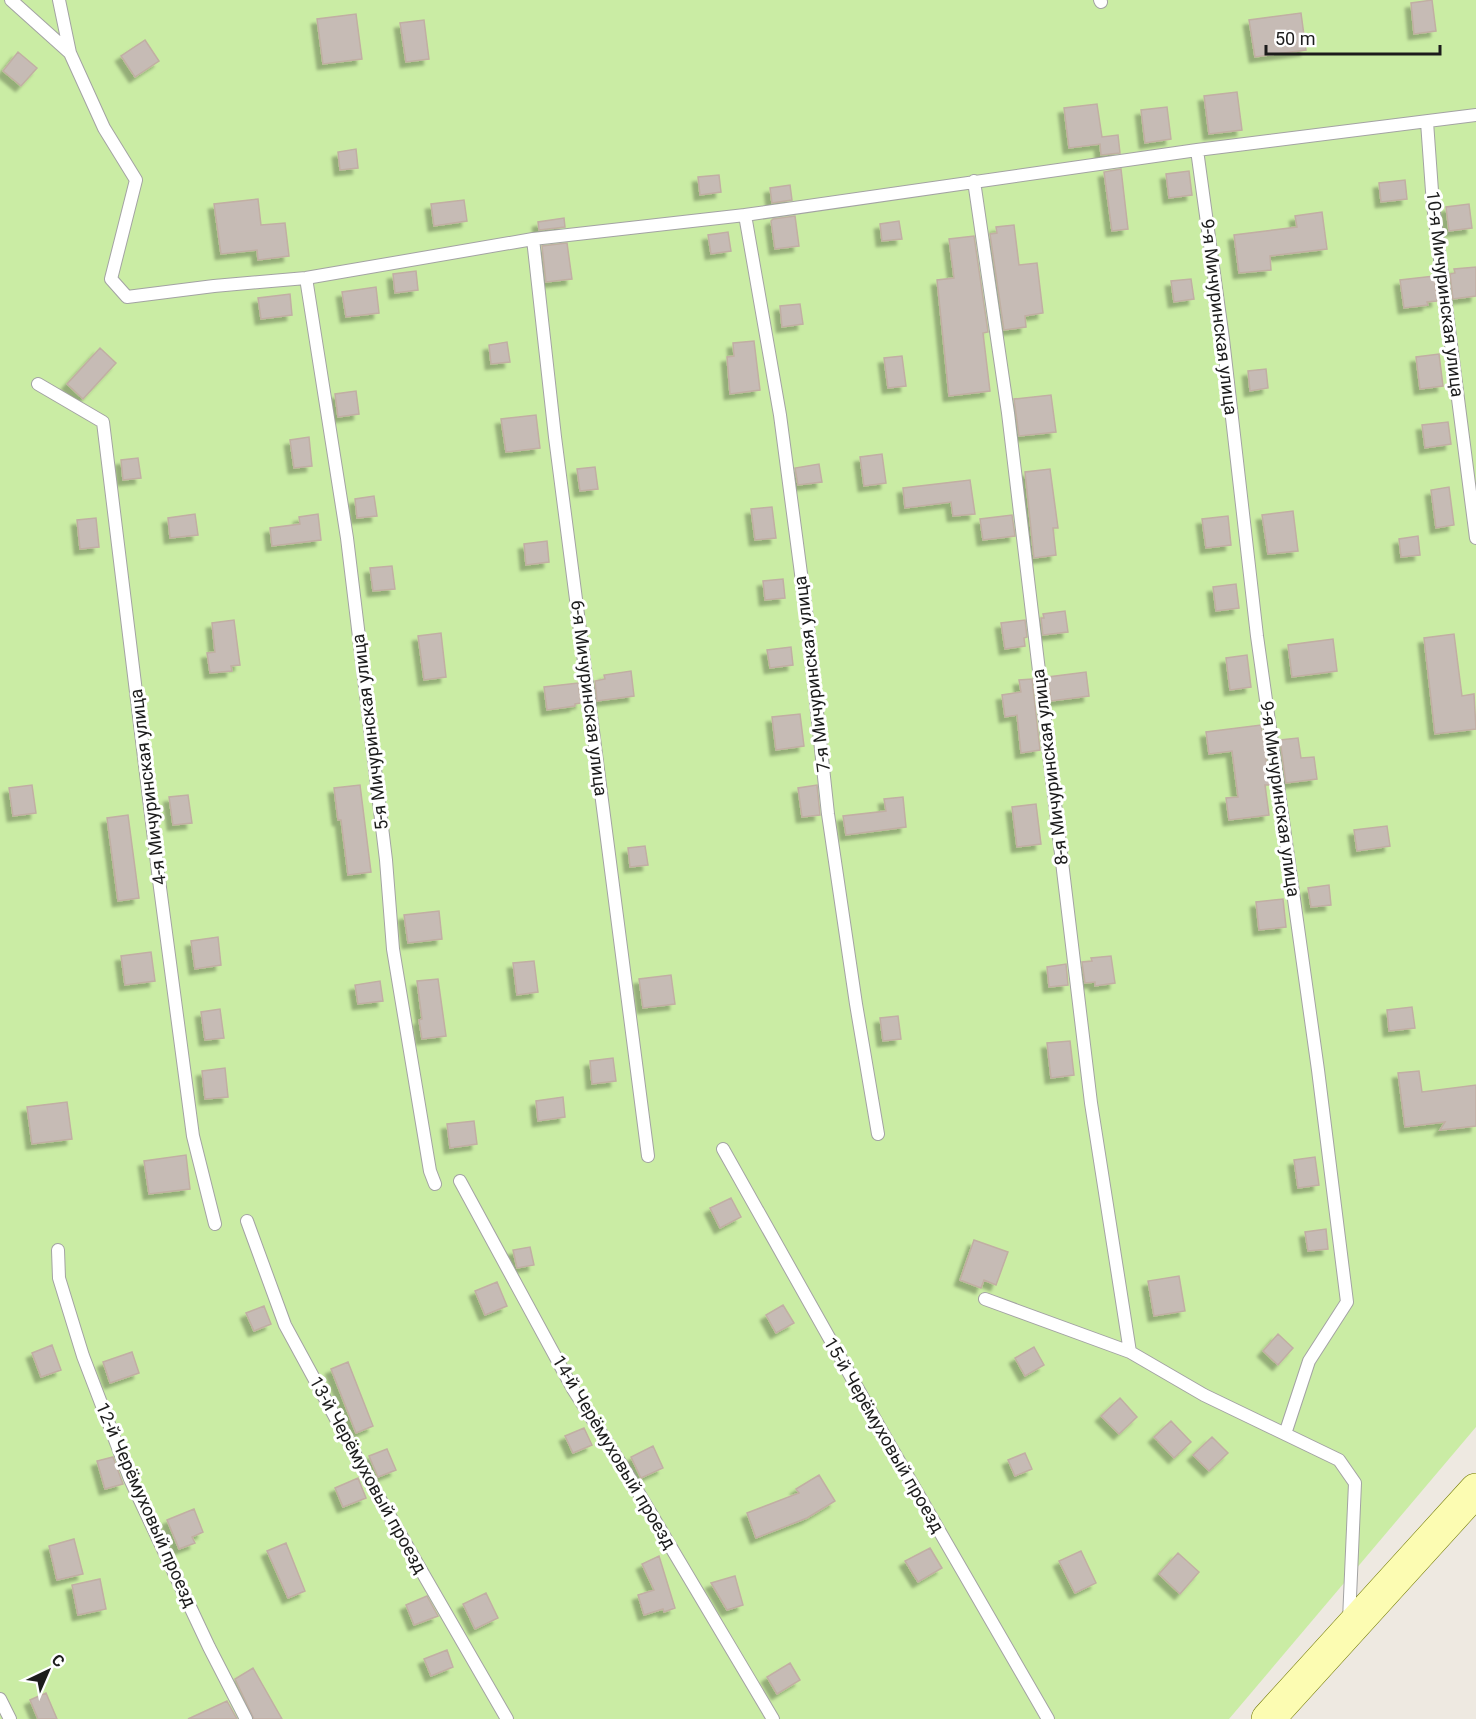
<svg xmlns="http://www.w3.org/2000/svg" width="1476" height="1719" font-family="Roboto,sans-serif">
  <style>
    .grass { fill: #caeca4 }
    .building { fill: #c6bbb5; stroke: #c1afa3; stroke-width: 1.5; filter: url(#shadow) }
    .lines { fill: none; stroke-linecap: round; stroke-linejoin: round }
    .lane-casing { stroke: #a3a3a3; stroke-width: 14 }
    .secondary-casing { stroke: #6f7700; stroke-width: 34 }
    .lane { stroke: #fff; stroke-width: 12 }
    .secondary { stroke: #fcfcb2; stroke-width: 33 }
    .labels { text-anchor: middle; stroke-width: 6; stroke-linejoin: round; paint-order: stroke }
    .street-label { font-size: 18px; fill: #1c1c1c; stroke: #fff }
  </style>
  <defs>
    <filter id="shadow"><feDropShadow dx="-5.5" dy="5.5" stdDeviation="1.5" flood-color="#0004"/></filter>
  </defs>
  <rect width="100%" height="100%" fill="#eee9e1"/>
  <path class="grass" d="M0,0H1476V1427L1229,1719H0Z"/>
  <path class="building" d="M1432,0L1436,31L1414,34L1411,3Z
    M1301,13L1306,50L1255,57L1249,20Z
    M356,14L362,59L323,64L317,19Z
    M424,20L429,59L406,62L400,23Z
    M145,40L159,61L135,77L121,56Z
    M18,52L37,68L21,86L3,71Z
    M1237,92L1242,130L1209,134L1204,96Z
    M1097,104L1102,137L1118,135L1120,153L1101,155L1100,144L1069,148L1064,108Z
    M1167,107L1171,139L1145,143L1141,110Z
    M356,149L358,168L340,170L338,152Z
    M1121,169L1128,229L1112,231L1104,172Z
    M1189,171L1192,195L1169,198L1166,174Z
    M719,175L721,192L700,195L698,177Z
    M1405,180L1407,199L1381,202L1379,183Z
    M790,185L792,200L772,203L770,188Z
    M258,199L261,225L285,223L289,256L258,260L257,250L221,254L214,204Z
    M464,200L467,221L434,226L431,204Z
    M1469,204L1472,228L1449,231L1446,207Z
    M1322,212L1327,249L1270,256L1271,270L1239,273L1234,235L1297,227L1295,216Z
    M795,216L799,246L775,249L771,221L773,219Z
    M564,218L565,227L539,230L538,222Z
    M899,221L902,239L882,241L880,224Z
    M1014,225L1019,265L1037,263L1043,313L1025,316L1026,327L1004,330L990,234L997,233L996,227Z
    M728,232L731,251L711,254L708,235Z
    M974,236L988,332L983,333L990,391L949,396L937,280L954,278L949,239Z
    M567,243L572,279L546,282L542,246Z
    M1476,267V296L1453,299L1450,274L1455,273L1454,269Z
    M416,271L418,290L395,293L393,274Z
    M1434,276L1437,301L1427,302L1428,305L1404,308L1400,280Z
    M1191,279L1194,299L1174,302L1171,281Z
    M376,287L379,313L346,317L342,292Z
    M290,294L292,315L261,319L258,298Z
    M800,304L803,324L782,327L780,306Z
    M754,341L760,390L730,394L727,357L734,356L733,343Z
    M507,342L510,362L491,364L489,345Z
    M100,348L116,363L83,399L67,384Z
    M1439,354L1443,386L1420,389L1416,357Z
    M902,356L906,386L888,388L884,358Z
    M1266,369L1268,388L1250,391L1248,371Z
    M356,391L359,414L338,417L335,394Z
    M1051,395L1056,432L1019,436L1014,399Z
    M536,415L540,448L506,452L501,419Z
    M1448,422L1451,444L1425,448L1422,425Z
    M309,437L312,466L294,468L290,440Z
    M882,454L886,483L864,486L860,457Z
    M138,458L141,478L123,480L121,460Z
    M819,464L822,482L798,485L795,468Z
    M595,467L598,489L580,491L577,469Z
    M1050,469L1058,528H1053L1056,555L1034,558L1025,472Z
    M970,480L975,514L953,516L951,502L905,508L903,488Z
    M1449,487L1454,525L1436,528L1431,490Z
    M374,496L377,516L357,518L355,499Z
    M772,507L776,538L755,540L751,509Z
    M1293,511L1298,551L1268,554L1262,515Z
    M195,514L198,535L170,538L168,518Z
    M318,514L321,540L272,546L270,528L300,524L299,517Z
    M1012,515L1015,536L983,540L980,519Z
    M1228,516L1231,545L1206,548L1202,519Z
    M96,518L99,547L80,549L77,520Z
    M1418,536L1420,555L1401,557L1399,539Z
    M547,541L549,562L526,565L524,544Z
    M392,566L395,589L373,591L370,568Z
    M783,579L785,598L765,600L763,581Z
    M1236,584L1239,608L1216,611L1213,587Z
    M1065,611L1068,632L1043,635L1041,618H1044L1043,614Z
    M234,620L240,665L231,666L232,671L210,673L207,653L215,652L212,623Z
    M1025,620L1027,637L1024,638L1025,646L1005,649L1001,623Z
    M441,633L446,677L424,680L418,636Z
    M1454,634L1462,696L1474,694L1476,729L1435,734L1424,638Z
    M1333,639L1337,671L1292,677L1288,645Z
    M791,647L793,665L770,668L767,650Z
    M1247,655L1251,687L1230,690L1226,658Z
    M631,671L634,696L597,701L595,681L605,679L604,675Z
    M1086,672L1089,696L1051,701L1048,677Z
    M1032,679L1040,750L1021,753L1017,715L1005,717L1002,695L1021,692L1019,680Z
    M578,683L581,703L575,704V706L547,710L544,687Z
    M800,714L804,746L776,750L772,717Z
    M1261,725L1270,785H1265L1269,815L1229,820L1226,798L1238,797L1232,751L1209,754L1206,732Z
    M1298,738L1301,758L1314,757L1317,779L1286,783L1280,740Z
    M32,785L36,813L13,816L9,788Z
    M360,785L371,872L348,875L341,820H338L334,788Z
    M817,785L820,815L802,817L798,788Z
    M188,795L192,823L173,825L169,797Z
    M903,797L906,827L846,835L843,816L886,811L884,799Z
    M1036,804L1041,844L1017,847L1012,807Z
    M128,815L139,898L118,901L107,818Z
    M1387,826L1390,846L1357,851L1354,830Z
    M645,846L648,865L630,867L628,848Z
    M1329,885L1331,905L1311,907L1308,888Z
    M1283,899L1286,927L1259,930L1256,902Z
    M439,911L442,939L408,943L404,915Z
    M218,937L221,965L195,969L191,941Z
    M151,952L155,981L125,985L121,956Z
    M1111,956L1115,983L1095,986V982L1085,983L1082,962L1092,961L1091,958Z
    M534,961L538,992L517,995L513,963Z
    M1066,964L1068,985L1049,987L1047,967Z
    M671,975L675,1004L643,1008L639,979Z
    M438,979L446,1036L422,1039L419,1020L422,1019L417,981Z
    M380,981L383,1001L358,1004L355,985Z
    M1412,1007L1415,1028L1389,1031L1387,1010Z
    M220,1009L224,1038L205,1040L201,1012Z
    M898,1016L901,1039L883,1041L880,1018Z
    M1070,1041L1074,1075L1051,1078L1047,1043Z
    M613,1058L616,1081L592,1084L590,1061Z
    M225,1068L228,1097L205,1099L202,1071Z
    M1419,1071L1422,1092L1476,1085V1126L1440,1130L1445,1122L1405,1127L1398,1073Z
    M563,1097L565,1117L538,1121L536,1101Z
    M67,1102L72,1139L32,1144L27,1107Z
    M474,1121L477,1144L450,1148L447,1124Z
    M186,1155L190,1189L149,1194L144,1161Z
    M1315,1157L1319,1185L1298,1188L1294,1160Z
    M731,1198L741,1217L720,1228L710,1208Z
    M1326,1229L1328,1249L1308,1251L1305,1232Z
    M974,1240L1008,1252L996,1285L984,1280L981,1288L960,1280Z
    M530,1247L534,1265L517,1268L513,1250Z
    M1179,1276L1185,1311L1154,1316L1148,1281Z
    M497,1282L507,1306L485,1315L475,1291Z
    M783,1305L794,1323L776,1333L766,1315Z
    M264,1306L271,1324L254,1331L246,1313Z
    M1278,1334L1293,1348L1278,1365L1263,1351Z
    M52,1345L61,1370L41,1377L32,1353Z
    M1034,1347L1044,1365L1025,1376L1015,1358Z
    M132,1352L139,1373L110,1383L103,1362Z
    M348,1362L373,1426L356,1433L331,1369Z
    M1120,1398L1137,1417L1119,1434L1101,1416Z
    M1171,1421L1191,1442L1174,1458L1154,1437Z
    M584,1428L592,1445L573,1453L565,1436Z
    M1212,1437L1228,1453L1209,1471L1193,1455Z
    M653,1446L663,1468L641,1478L631,1457Z
    M387,1449L396,1470L378,1477L369,1456Z
    M1025,1453L1032,1469L1015,1476L1008,1460Z
    M113,1457L123,1484L105,1489L97,1461Z
    M819,1475L835,1501L807,1518L756,1538L747,1513L799,1493L796,1489Z
    M358,1478L366,1498L343,1507L335,1488Z
    M194,1509L203,1532L192,1537L195,1543L179,1549L167,1520Z
    M74,1539L83,1574L57,1580L49,1546Z
    M286,1543L305,1591L288,1598L267,1551Z
    M930,1548L942,1568L918,1582L905,1561Z
    M1081,1551L1096,1583L1075,1593L1059,1561Z
    M1178,1553L1199,1572L1180,1594L1159,1574Z
    M659,1556L675,1608L664,1612L663,1609L644,1615L638,1595L654,1590L642,1564Z
    M735,1576L743,1605L727,1610L711,1583Z
    M100,1579L106,1609L78,1615L72,1585Z
    M486,1593L498,1618L475,1629L463,1604Z
    M427,1596L438,1616L414,1625L406,1605Z
    M447,1650L453,1667L431,1676L424,1659Z
    M790,1663L800,1680L777,1694L767,1677Z
    M253,1668L282,1719H254L235,1679Z
    M46,1693L57,1719H38L30,1700Z
    M227,1701L237,1719H188Z"/>
  <g class="lines">
    <defs>
      <path id="lane" d="M11,0L70,53L104,128L136,180L111,279L127,297L214,286L306,278L533,239L745,215L1197,150L1476,115
        M59,0L70,53
        M1100,0L1101,2
        M1427,122L1433,205L1476,538
        M1197,150L1223,339L1257,636L1318,1070L1347,1302L1309,1361L1285,1434
        M974,181L1008,413L1091,1103L1130,1352
        M745,215L780,415L807,619L828,814L856,1004L878,1134
        M533,239L555,437L648,1156
        M306,278L347,538L386,860L393,949L430,1171L435,1184
        M38,384L103,422L159,880L193,1136L215,1224
        M723,1149L881,1430L1048,1719
        M460,1181L573,1389L628,1475L773,1719
        M247,1221L285,1325L373,1487L507,1719
        M58,1250L59,1278L83,1356L130,1479L209,1647L246,1719
        M985,1299L1130,1352L1204,1395L1339,1460L1355,1483L1349,1620
        M0,1699L10,1719"/>
      <path id="secondary" d="M1268,1719L1476,1490"/>
    </defs>
    <use href="#lane" class="lane-casing"/>
    <use href="#secondary" class="secondary-casing"/>
    <use href="#lane" class="lane"/>
    <use href="#secondary" class="secondary"/>
  </g>
  <g class="labels">
    <g class="street-label">
      <text transform="translate(1445 294) rotate(83)" y="6">10-я Мичуринская улица</text>
      <text transform="translate(1219 317) rotate(83)" y="6">9-я Мичуринская улица</text>
      <text transform="translate(812 674) rotate(-97)" y="6">7-я Мичуринская улица</text>
      <text transform="translate(589 698) rotate(83)" y="6">6-я Мичуринская улица</text>
      <text transform="translate(370 732) rotate(-97)" y="6">5-я Мичуринская улица</text>
      <text transform="translate(1050 767) rotate(-97)" y="6">8-я Мичуринская улица</text>
      <text transform="translate(148 787) rotate(-97)" y="6">4-я Мичуринская улица</text>
      <text transform="translate(1280 799) rotate(82)" y="6">9-я Мичуринская улица</text>
      <text transform="translate(884 1435) rotate(60)" y="6">15-й Черёмуховый проезд</text>
      <text transform="translate(614 1452) rotate(59)" y="6">14-й Черёмуховый проезд</text>
      <text transform="translate(368 1475) rotate(61)" y="6">13-й Черёмуховый проезд</text>
      <text transform="translate(146 1505) rotate(66)" y="6">12-й Черёмуховый проезд</text>
    </g>
  </g>
  <g transform="translate(48 1671) rotate(44)" stroke="#ffffff" stroke-width="4.5" paint-order="stroke">
  <path d="M0-4.5L10 22L0 15L-10 22Z" fill="#1c1c1c"/>
  <text y="-9" font-size="16" font-weight="bold" text-anchor="middle" fill="#1c1c1c">С</text>
  </g>
  <path d="M1266 45v9h174v-9" fill="none" stroke="#1c1c1c" stroke-width="3"/>
  <text x="1275" y="45" font-size="18" fill="#1c1c1c" stroke="#ffffff" stroke-width="4.5" paint-order="stroke">50 m</text>
</svg>
